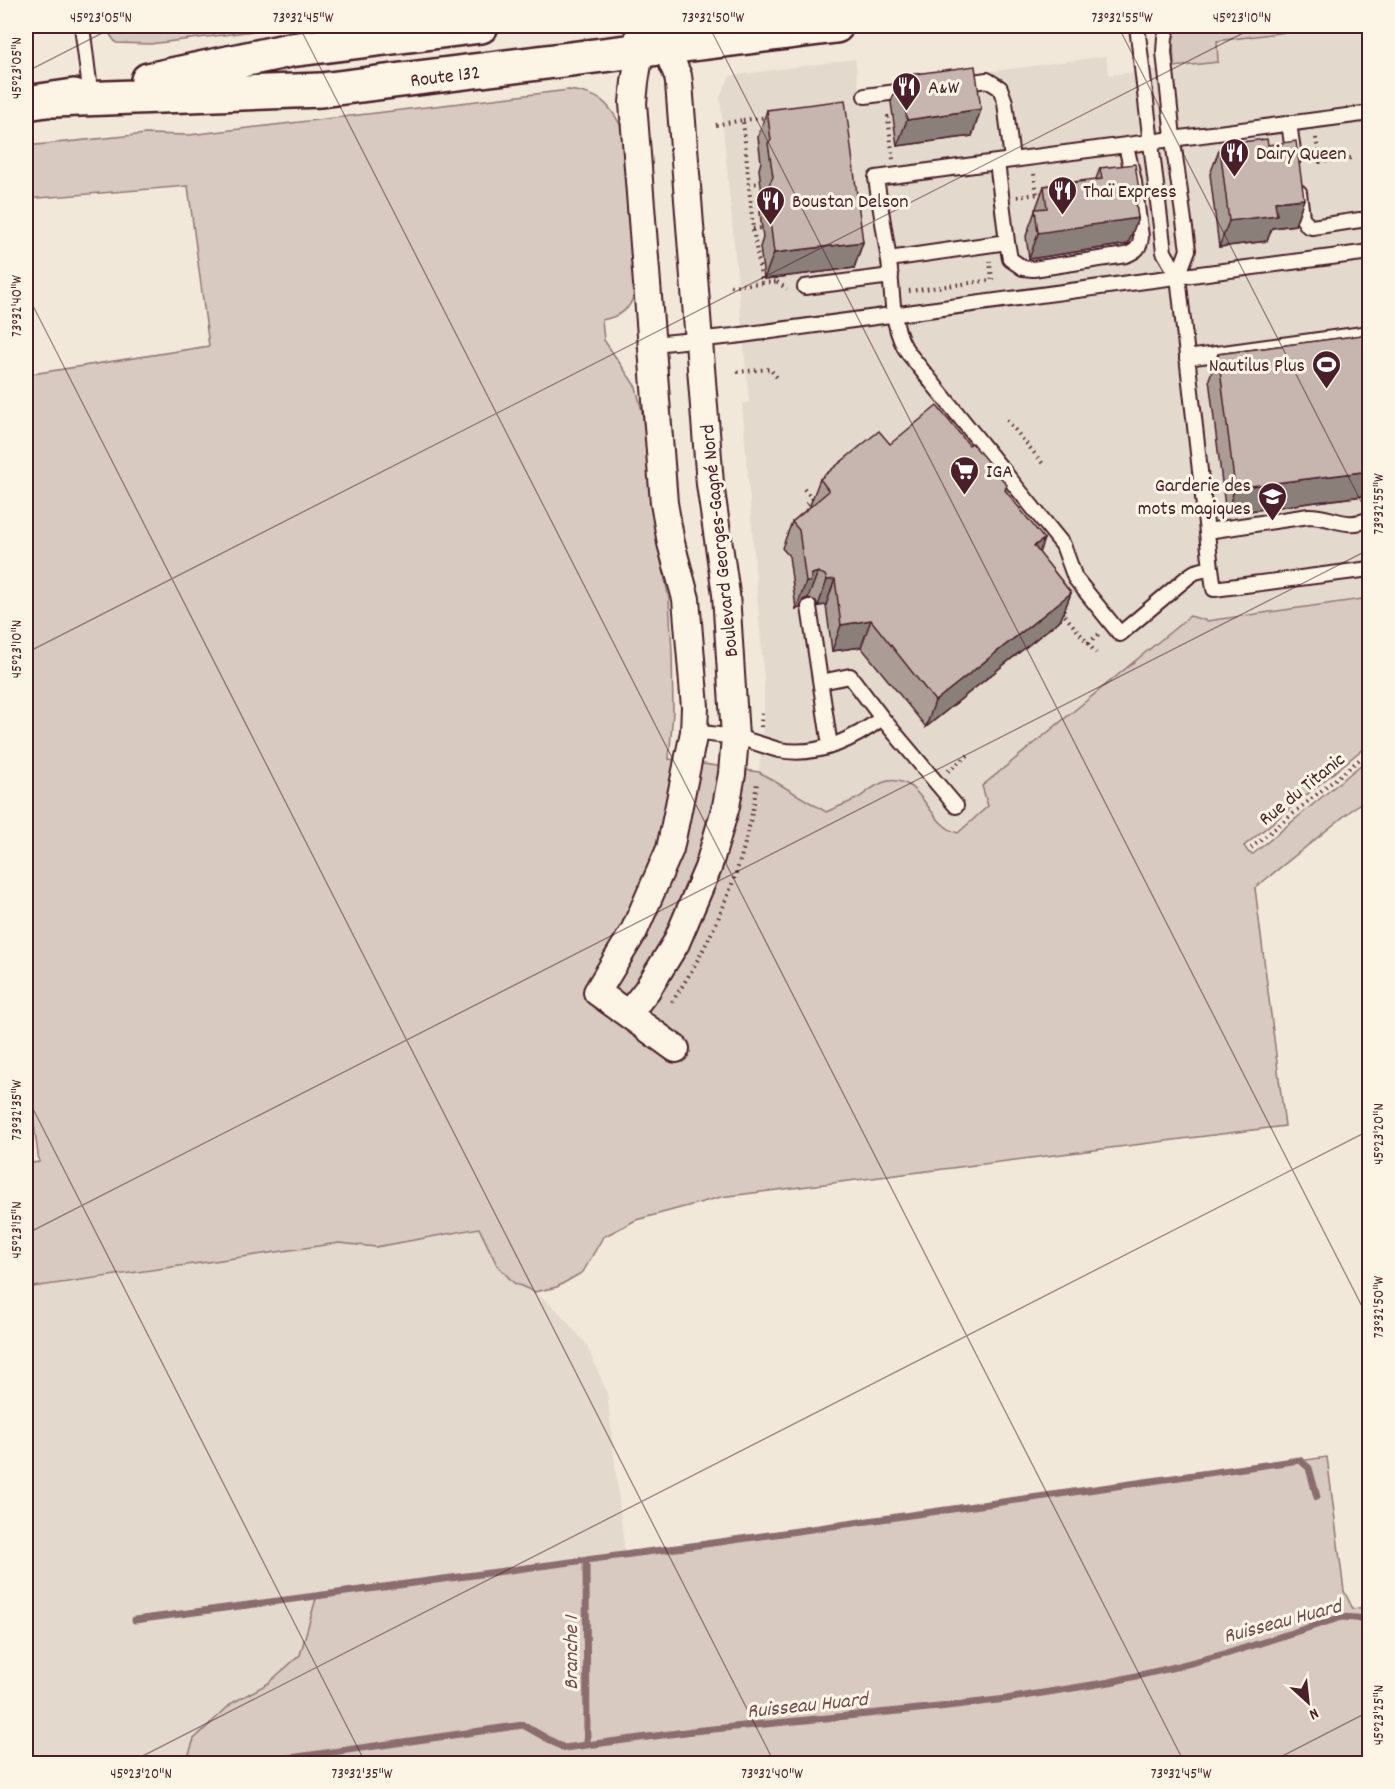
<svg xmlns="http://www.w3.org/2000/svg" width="1395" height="1789" font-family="Dekko,sans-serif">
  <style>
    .built { fill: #e4d9cd }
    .green { fill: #d8cac0; stroke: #917476; stroke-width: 1.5 }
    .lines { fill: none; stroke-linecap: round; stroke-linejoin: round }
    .stream { stroke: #8b6d6f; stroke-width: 7 }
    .lane-casing { stroke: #4a1f2b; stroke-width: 18 }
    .street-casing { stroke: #4a1f2b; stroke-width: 30 }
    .secondary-casing { stroke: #4a1f2b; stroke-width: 38 }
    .highway-casing { stroke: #4a1f2b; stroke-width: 38 }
    .path { stroke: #4a1f2b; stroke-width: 4; stroke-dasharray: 1.5 4.5; stroke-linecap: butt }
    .lane { stroke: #fcf5e5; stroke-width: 14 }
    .street { stroke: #fcf5e5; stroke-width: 26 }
    .secondary { stroke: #fcf5e5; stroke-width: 33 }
    .highway { stroke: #fcf5e5; stroke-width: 33 }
    .wall { fill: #ab9d96; stroke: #4a1f2b; stroke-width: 1.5 }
    .shaded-wall { fill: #8b7f7a; stroke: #4a1f2b; stroke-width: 1.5 }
    .building { fill: #c7b6af; stroke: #4a1f2b; stroke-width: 1.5 }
    .ticks { fill: none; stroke: #4a1f2b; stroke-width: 1.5; stroke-opacity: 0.45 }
    .labels { text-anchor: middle; stroke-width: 6; stroke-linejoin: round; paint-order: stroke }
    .street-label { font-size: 20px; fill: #4a1f2b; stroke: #fcf5e5 }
    .poi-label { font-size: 20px; fill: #4a1f2b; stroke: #fcf5e5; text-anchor: start }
    .water-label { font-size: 21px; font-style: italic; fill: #704c53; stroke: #fcf5e5 }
    .neatline { fill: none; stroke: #4a1f2b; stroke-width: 2 }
    .ticks-label { font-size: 15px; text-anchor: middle; fill: #4a1f2b }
  </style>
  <rect width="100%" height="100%" fill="#f1e8da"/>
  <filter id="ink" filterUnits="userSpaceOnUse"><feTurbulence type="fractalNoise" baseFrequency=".0167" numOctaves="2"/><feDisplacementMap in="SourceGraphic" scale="12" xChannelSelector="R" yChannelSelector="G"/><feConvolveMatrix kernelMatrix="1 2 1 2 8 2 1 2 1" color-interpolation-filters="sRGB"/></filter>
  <g filter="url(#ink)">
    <path class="built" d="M1332,26H1369V598L1207,621L1190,617L958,833L950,831L938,820L872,788L859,797L826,813L759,772L764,712V680L742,404L749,402L720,96L730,76L855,59L859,89L1106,56L1109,75L1218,62L1216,41Z
      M479,1228L497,1265L514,1283L535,1292L557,1310L586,1344L607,1392L625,1555L317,1595L300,1655L267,1684L232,1703L194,1739L186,1763H26V1288L339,1243L376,1247Z"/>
    <path class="green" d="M104,26H295L150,44L116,43Z
      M1177,26H1332L1217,41L1218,62L1174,67L1173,40Z
      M569,90C599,94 608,101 622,128L635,292C630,311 620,316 602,320L604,340L636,387L642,411L659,550L669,599L672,652L673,712L669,759L759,772L826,812C837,807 849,803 860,797C868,791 877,783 888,781C922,775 929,826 958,833L988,806L982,786L1190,616L1207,621L1369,598V744L1244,846L1249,853L1253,854L1369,758V796L1255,888L1285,1126L721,1197L636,1220L603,1237L583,1272L557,1287L535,1292L514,1283L497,1265L479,1228L376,1247L339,1243L26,1288V1164L39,1162L26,1064V375L209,346L188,186L26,199V146L146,134L189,135Z
      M1327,1457L1344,1591L1353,1609L1369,1606V1763H186L194,1739L232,1703L267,1684L300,1655L317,1595L586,1561Z"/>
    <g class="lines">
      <path class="stream" d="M586,1561L587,1745
        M135,1620L684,1547L1300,1460L1309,1468L1317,1497
        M248,1764L523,1725L564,1748L693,1731L939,1707L1006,1699L1110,1682L1171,1668L1229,1653L1342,1617L1370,1619"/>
      <defs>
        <path id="lane" d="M82,26L91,98
          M1168,26L1165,37L1164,52L1175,156L1188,250L1178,276
          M959,84L987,80L1000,88L1005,102L1012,160
          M865,96L913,90
          M1289,123L1294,158
          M997,162L876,178C880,206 885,233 889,261C893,291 890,329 909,354L1063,545L1075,578L1120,634L1189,576L1195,572L1211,568L1178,276L1164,252L1137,26
          M1299,192L1302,217L1308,226L1312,227L1360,220
          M1007,242L1010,259L1023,268L1033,269L1126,255C1136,251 1140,248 1141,237L1134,182L1126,145
          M889,259L1007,242L997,162L1370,113
          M805,287L891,276
          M653,344L734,336L1145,281L1370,252
          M1187,358L1370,333
          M1207,531L1309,516C1333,516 1345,530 1370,519
          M1211,568L1214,589L1370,569
          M809,607L830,746
          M821,682L850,676L882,718
          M694,732C707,734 722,735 735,737C750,740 764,746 779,750C817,757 853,740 882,718L956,806
          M26,1538V1544"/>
        <path id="street" d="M640,51L635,82L633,103L664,503L671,543L686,599L695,707L694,732L670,849L634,931L597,992L676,1049
          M628,1014L647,990L676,943L708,868L726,806L732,774L735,737L726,594L710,484L679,83L678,76L666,48"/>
        <path id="secondary" d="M640,51L644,26"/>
        <path id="highway" d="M148,80L290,50L481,26
          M53,100L321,90L836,26
          M26,103L74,96"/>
      </defs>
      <use href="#lane" class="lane-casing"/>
      <use href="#street" class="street-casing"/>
      <use href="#secondary" class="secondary-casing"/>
      <use href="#highway" class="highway-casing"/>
      <path class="path" d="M743,120L769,117
        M716,125L743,120L753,229L762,283L729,286
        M1316,138L1320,162L1351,158
        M893,159L888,117L893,116
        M1034,174L1037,194
        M749,184L761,183
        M1017,197L1045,193
        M753,229L762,228
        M777,282L787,289
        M762,283L777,282L776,278
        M909,291L992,280L990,261
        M737,372L770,369L779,380
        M1007,420L1044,465
        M804,489L813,499
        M807,504L815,497
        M1061,611L1096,653
        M1088,643L1099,634
        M761,727L762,710
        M948,771L971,753
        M1251,848L1370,751
        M672,1002C716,936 747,861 757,782
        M1319,1764H1333"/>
      <use href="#lane" class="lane"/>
      <use href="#street" class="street"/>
      <use href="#secondary" class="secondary"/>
      <use href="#highway" class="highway"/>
    </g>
    <path class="wall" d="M900,76L981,109L972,136L897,146L891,102Z
      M767,110L863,242L854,268L764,279L760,247L763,238L760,212L763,202L759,169L761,162L758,137Z
      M1241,142L1268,145L1304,199L1295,225L1272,228L1267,241L1219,247L1210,174L1220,148L1240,145Z
      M1100,168L1136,206L1138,218L1128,244L1029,259L1026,236L1044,186L1096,179Z
      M1370,334V495L1226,514L1209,379L1218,354Z
      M890,444L1005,490L1039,553L1071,593L1061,619L926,727L861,647L832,651L826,605L818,606L816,601L808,598L803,600L800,608L796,609L789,556L782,548L792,522L811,506L810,505L820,479Z"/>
    <path class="shaded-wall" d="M981,109L972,136L897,146L907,120Z
      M1140,196L1131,219L1138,218L1128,244L1029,259L1038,233L1135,197Z
      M1304,199L1295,225L1272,228L1267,241L1219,247L1229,221L1275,202Z
      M863,242L854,268L764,279L774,253Z
      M1370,471V495L1226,514L1235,488Z
      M1044,539L1035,565L1034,546Z
      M818,572L808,598L803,600L800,608L796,609L806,582L812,574Z
      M835,579L826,605L818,606L827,580Z
      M1071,593L1061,619L926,727L935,701Z
      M871,620L861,647L832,651L841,625Z"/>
    <path class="building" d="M975,66L981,109L907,120L900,76Z
      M845,100L863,242L774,253L770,220L773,215L769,185L773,177L768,143L771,140L767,110Z
      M1267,139L1268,145L1296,141L1304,199L1275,202L1277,215L1229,221L1220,148L1241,145V142Z
      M1135,164L1140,196L1135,197L1138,218L1038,233L1035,209L1047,208L1044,186L1102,179L1100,168Z
      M1370,334V471L1235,488L1218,354Z
      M937,406L969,445L972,443L1007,485L1005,490L1044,539L1034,546L1071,593L935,701L871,620L841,625L835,579L827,580L825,575L818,572L812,574L810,582H806L799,530L792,522L829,491L820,479L879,431L890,444Z"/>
  </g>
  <path class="ticks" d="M299,26L1185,1764M709,26L1370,1322M1118,26L1370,519M26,72L116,26M26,292L775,1764M26,653L1257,26M26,1095L366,1764M26,1234L1370,549M127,1764L1370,1130M1267,1764L1370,1711"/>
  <defs>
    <symbol id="restaurant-pin" viewBox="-11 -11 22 30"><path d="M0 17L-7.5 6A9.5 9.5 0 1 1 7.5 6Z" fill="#4a1f2b" stroke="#fcf5e5"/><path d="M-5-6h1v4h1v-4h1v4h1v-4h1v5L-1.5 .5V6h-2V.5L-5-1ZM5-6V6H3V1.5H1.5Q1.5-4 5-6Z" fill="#fff"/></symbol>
    <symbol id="stadium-pin" viewBox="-11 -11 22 30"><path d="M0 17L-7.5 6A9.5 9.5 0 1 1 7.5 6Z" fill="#4a1f2b" stroke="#fcf5e5"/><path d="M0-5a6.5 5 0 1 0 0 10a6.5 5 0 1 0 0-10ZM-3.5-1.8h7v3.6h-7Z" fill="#fff"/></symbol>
    <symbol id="supermarket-pin" viewBox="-11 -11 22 30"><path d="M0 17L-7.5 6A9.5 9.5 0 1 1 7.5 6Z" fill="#4a1f2b" stroke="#fcf5e5"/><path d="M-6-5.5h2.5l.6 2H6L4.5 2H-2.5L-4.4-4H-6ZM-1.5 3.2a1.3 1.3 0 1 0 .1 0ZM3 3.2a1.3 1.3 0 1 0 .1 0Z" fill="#fff"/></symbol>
    <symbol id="school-pin" viewBox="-11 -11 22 30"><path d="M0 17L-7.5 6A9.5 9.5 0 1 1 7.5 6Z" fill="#4a1f2b" stroke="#fcf5e5"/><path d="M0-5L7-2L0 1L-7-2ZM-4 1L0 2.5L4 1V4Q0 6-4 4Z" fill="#fff"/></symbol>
  </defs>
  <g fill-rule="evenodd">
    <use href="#restaurant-pin" x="890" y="70" width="33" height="45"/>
    <use href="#restaurant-pin" x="1218" y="136" width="33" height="45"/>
    <use href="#restaurant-pin" x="1046" y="174" width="33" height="45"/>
    <use href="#restaurant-pin" x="754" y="184" width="33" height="45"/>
    <use href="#stadium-pin" x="1310" y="348" width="33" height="45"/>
    <use href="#supermarket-pin" x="948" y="454" width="33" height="45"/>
    <use href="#school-pin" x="1256" y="480" width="33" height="45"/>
  </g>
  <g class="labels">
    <g class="street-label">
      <text transform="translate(445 75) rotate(-7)" y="7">Route 132</text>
      <text transform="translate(718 541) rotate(-96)" y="7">Boulevard Georges-Gagné Nord</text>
      <text transform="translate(1301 788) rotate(-39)" y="7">Rue du Titanic</text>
    </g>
    <g class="poi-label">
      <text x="928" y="93">A&amp;W</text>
      <text x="1256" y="159">Dairy Queen</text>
      <text x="1083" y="197">Thaï Express</text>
      <text x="792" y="207">Boustan Delson</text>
      <text x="1305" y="371" text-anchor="end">Nautilus Plus</text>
      <text x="986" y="477">IGA</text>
      <text x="1251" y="491" text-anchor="end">Garderie des<tspan x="1251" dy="23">mots magiques</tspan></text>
    </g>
    <g class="water-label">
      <text transform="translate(1282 1620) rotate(-15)" y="7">Ruisseau Huard</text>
      <text transform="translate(570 1653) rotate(-90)" y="7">Branche 1</text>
      <text transform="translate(807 1704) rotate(-6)" y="7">Ruisseau Huard</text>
    </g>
  </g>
  <rect width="1395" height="1789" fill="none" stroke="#fcf5e5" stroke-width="66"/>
  <g transform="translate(1308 1702) rotate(153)" stroke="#fcf5e5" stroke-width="4.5" paint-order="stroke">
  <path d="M0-4.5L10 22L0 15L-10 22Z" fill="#4a1f2b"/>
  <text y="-9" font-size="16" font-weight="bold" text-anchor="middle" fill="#4a1f2b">N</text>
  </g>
  <rect x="33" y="33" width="1329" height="1723" class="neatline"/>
  <g class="ticks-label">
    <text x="101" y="22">45°23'05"N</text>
    <text x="303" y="22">73°32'45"W</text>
    <text x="713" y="22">73°32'50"W</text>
    <text x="1122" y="22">73°32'55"W</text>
    <text x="1242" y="22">45°23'10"N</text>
    <text transform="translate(16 68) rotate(-90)" y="5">45°23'05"N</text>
    <text transform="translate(16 306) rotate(-90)" y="5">73°32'40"W</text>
    <text transform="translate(1378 504) rotate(-90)" y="5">73°32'55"W</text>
    <text transform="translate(16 649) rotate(-90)" y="5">45°23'10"N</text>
    <text transform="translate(16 1110) rotate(-90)" y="5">73°32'35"W</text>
    <text transform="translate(1378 1134) rotate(-90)" y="5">45°23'20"N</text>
    <text transform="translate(16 1230) rotate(-90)" y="5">45°23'15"N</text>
    <text transform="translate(1378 1307) rotate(-90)" y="5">73°32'50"W</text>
    <text transform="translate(1378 1715) rotate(-90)" y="5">45°23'25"N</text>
    <text x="141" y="1778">45°23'20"N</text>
    <text x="362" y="1778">73°32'35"W</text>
    <text x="772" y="1778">73°32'40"W</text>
    <text x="1181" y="1778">73°32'45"W</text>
  </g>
</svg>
